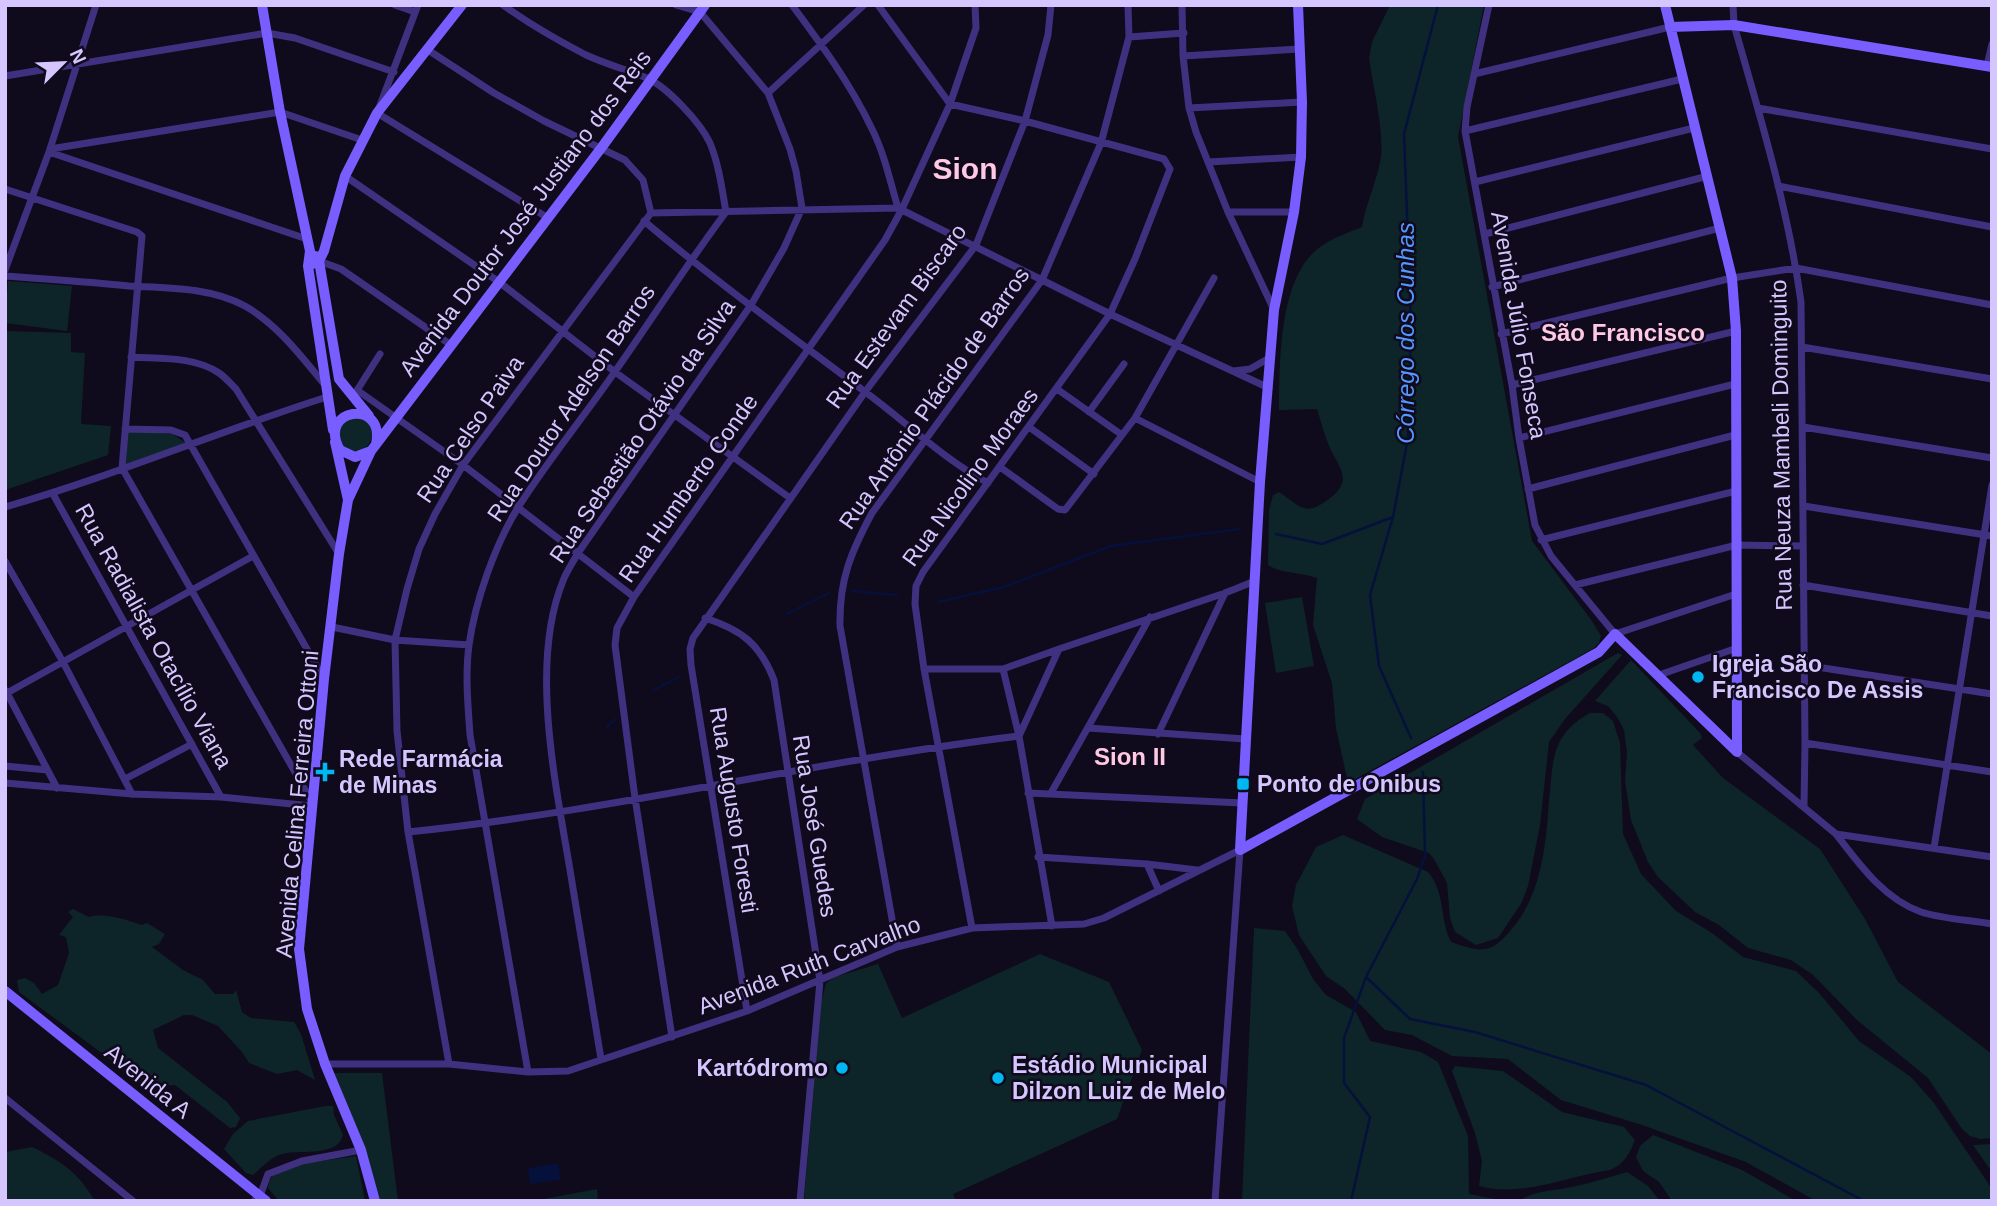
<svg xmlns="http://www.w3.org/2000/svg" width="1997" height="1206" font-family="Arial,sans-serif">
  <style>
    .green { fill: #0d2528 }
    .water { fill: #05113b }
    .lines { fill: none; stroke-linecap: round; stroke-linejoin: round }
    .stream { stroke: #05113b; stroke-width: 2.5 }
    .street { stroke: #3f3180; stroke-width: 7 }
    .secondary { stroke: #785dff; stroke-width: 10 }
    .poi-dot { fill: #00b8f1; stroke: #100a1d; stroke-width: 2.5 }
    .labels { text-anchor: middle; stroke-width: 5; stroke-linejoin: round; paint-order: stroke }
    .street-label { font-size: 23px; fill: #d5c6ff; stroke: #100a1d }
    .poi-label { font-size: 23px; font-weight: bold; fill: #d5c6ff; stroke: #100a1d; text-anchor: start }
    .water-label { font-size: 24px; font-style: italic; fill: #5498ff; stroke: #100a1d }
    .neighbourhood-label { font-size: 24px; font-weight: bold; fill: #ffc8e3; stroke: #100a1d }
    .district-label { font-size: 30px; font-weight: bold; fill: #ffc8e3; stroke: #100a1d }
  </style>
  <rect width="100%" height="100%" fill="#100a1d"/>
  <path class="green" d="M1390,5H1484L1458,137L1532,541L1592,621L1601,636L1599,643L1594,648L1348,783L1336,728L1332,683L1313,625L1317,578C1301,572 1281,574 1268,565L1269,510L1273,495L1279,492C1299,505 1304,517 1326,501C1355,481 1340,470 1329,446C1324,434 1321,421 1317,409L1279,410C1280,362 1278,273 1323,245C1335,237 1350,232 1362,227C1366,202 1377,182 1381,157C1384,130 1373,86 1369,58L1372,42Z
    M8,281L72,286L67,331L5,323Z
    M5,331L71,333V352L85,353L81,424L111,426L108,455L5,490Z
    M338 434a17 17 0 1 1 34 0a17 17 0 1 1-34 0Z
    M128,431L172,434L188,444L126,465Z
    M1302,597L1314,666L1276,673L1265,603Z
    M1618,653L1622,655L1565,719L1549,742L1540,825L1528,886L1522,902L1498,938L1476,945L1455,932L1450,918L1447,883L1434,859L1429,853L1382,837L1357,819L1365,799Z
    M1631,660L1700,733L1702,738L1693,745L1723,778L1820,849L1865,919L1898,982L1992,1054V1138L1980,1139L1970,1136L1962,1129L1928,1078L1857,1020L1813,975L1791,960L1748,948L1719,925L1695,912L1658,877L1648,862L1631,820L1625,781L1627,752L1624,730L1617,717L1608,706L1595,701Z
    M1590,713H1603L1613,721L1620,743L1623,834L1641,874L1676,911L1712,933L1743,957L1796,971L1820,994L1859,1041L1911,1077L1934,1103L1992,1189V1201H1816L1746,1162L1639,1124L1561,1100L1508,1059L1452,1056L1412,1035L1385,1030L1345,989L1326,976L1299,935L1292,906L1296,885L1316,847L1343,835L1428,872C1446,893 1439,918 1451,942C1484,954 1493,953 1515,925C1542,890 1546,844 1549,801C1551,784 1551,764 1557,748C1562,733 1576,720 1590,713Z
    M73,909L89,917C105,912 127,920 142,925L147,923L165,934L159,944L152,947L183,970L203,980L215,994H233L236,990L242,1012L251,1018L294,1022L301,1034L315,1080L297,1070L277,1074L249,1063L242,1052L218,1026L192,1015H184L153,1030L158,1048L227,1102L240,1118L236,1127L230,1128L175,1085L161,1086L141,1082L19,992L17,980L25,978L34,983L42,994L58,985L69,953L66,937L59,935L73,917L68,912Z
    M1254,928L1285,931L1298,950L1313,979L1326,995L1356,1012L1370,1041L1421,1052L1438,1062L1468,1136L1469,1194L1504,1201H1242Z
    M1040,954L1109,982L1142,1050L1117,1119L953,1194L956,1201H804L821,1004L826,983L835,977L878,964L902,1018Z
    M1455,1066L1503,1071L1562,1112L1624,1127L1635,1140C1629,1154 1625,1164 1610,1170C1568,1176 1521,1198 1479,1186L1482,1161L1475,1133L1452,1071Z
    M334,1073H382L398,1201H379L368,1157Z
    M325,1106H333L334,1115L343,1135C337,1159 297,1148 279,1155C269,1159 261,1168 253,1175L246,1173L224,1149L233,1134L248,1121Z
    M1653,1135L1742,1170L1796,1201H1672L1659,1182L1643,1171L1636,1157L1640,1146Z
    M1992,1144V1172L1973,1145Z
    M32,1147C61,1161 78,1172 95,1201H5V1152Z
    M356,1156L365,1201H279L268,1188C269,1181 270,1177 276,1173C296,1162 333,1160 356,1156Z
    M1627,1172L1648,1186L1660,1201H1519C1536,1190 1553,1191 1572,1187C1591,1183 1609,1177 1627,1172Z
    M597,1189L598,1201H533Z"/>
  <path class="water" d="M558,1163L561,1180L530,1184L528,1168Z"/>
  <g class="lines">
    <path class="stream" d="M1276,534L1322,544L1393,517
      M852,591L897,595
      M938,602L1004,587L1111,546L1239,529
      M786,614L829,593
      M654,690L679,677
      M607,727L616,719
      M1411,738L1379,666L1370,595L1393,517L1408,438L1411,323L1404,134L1438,5
      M1366,977L1410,1019L1475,1032L1646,1085L1864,1201
      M1351,1201L1370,1117L1344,1083V1038L1366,977L1417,879L1425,856L1423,772"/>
    <path class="street" d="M395,5L415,12
      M418,5L377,113L548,218
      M503,5C529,24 557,40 586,55C606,64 627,70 647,78C668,88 700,122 710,143C719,165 722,189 726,212C687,264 652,319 614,373C583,418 548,460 519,506C495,544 475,602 469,645C465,675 468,706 470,735L528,1072
      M792,5C821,44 850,83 871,127C884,152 890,181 898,208
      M878,5L950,104L1025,121L1164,159L1170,169L1135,259L1110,314L923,572L916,586L915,604L924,669L972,928
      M1182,5L1183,56L1189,108L1196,132L1228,212L1274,310
      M1489,5L1467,107L1465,131L1512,385L1519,438L1535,525L1551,556L1615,634L1736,594
      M1733,5L1734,25C1760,116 1788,208 1801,302L1805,743L1804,807
      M1129,37L1184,33
      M428,50L494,93L544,121L625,160L643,180L651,213L463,465L435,514L419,549L407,589L395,640L397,731L408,832L449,1064
      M1183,56L1299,49
      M1987,66L1992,44
      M1474,74L1670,27
      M5,76L267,33L295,38L394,72
      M768,93L864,5
      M1189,108L1302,102
      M1758,108L1992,149
      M1465,131L1682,79
      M50,149L280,112L362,140
      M49,152L307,239
      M1208,162L1301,157
      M345,176L499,282L615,372L790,498
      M1475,182L1694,128
      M1778,186L1992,227
      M5,189L137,232L142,236L122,468L312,802
      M1228,212H1294
      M651,213L898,208L1110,314L1269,388
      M644,221C715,281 790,335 864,391C905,421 943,459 988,483
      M1485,234L1708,176
      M319,261L341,269L451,345
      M5,270L49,152L96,5
      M5,276C46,279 88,282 129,286C167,288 210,287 245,306C278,325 301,356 325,385
      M1492,287L1720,228
      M1501,334L1732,278L1796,268L1992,305
      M1802,347L1992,379
      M131,357C159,359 194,356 219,373C225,377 231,384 236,389L339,554
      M1234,371L1250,369L1271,357
      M1512,385L1736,331
      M1057,389L1122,435
      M357,390L463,465L634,597
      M356,392L380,354
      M1089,412L1124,364
      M1135,418L1260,482
      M1029,427L1094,474
      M1803,427L1992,458
      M125,429L171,430L185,435L324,679
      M1519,438L1735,384
      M1000,467L1058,509L1065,510L1135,418L1214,278
      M1528,489L1735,435
      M53,494L221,797
      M1804,506L1992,536
      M5,507C114,476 219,431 327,397
      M1541,540L1736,491
      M5,561L63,662L132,794
      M1575,585L1737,545L1803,546
      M1803,585L1992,616
      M705,618C742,630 760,644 774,680L820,981L800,1201
      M332,627L395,640L469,645
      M1804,665L1992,694
      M924,669H1003L1059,649
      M1003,669L1019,736L1052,926
      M1659,675L1737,648
      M6,691L57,788
      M7,693L253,556
      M1088,728L1245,739
      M1158,734L1225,593
      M1805,743L1992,772
      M1737,752L1836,834L1992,857
      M5,766L47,770
      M125,779L192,744
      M5,783L132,794L221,797L312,806
      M1028,793L1242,803
      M1051,793L1150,617
      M408,832C613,811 814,761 1019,736L1059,649L1225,593L1255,581
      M1836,834C1859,864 1884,899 1921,912C1943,919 1969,920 1992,924
      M1934,848L1992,485
      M1038,857L1147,864L1197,870
      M1147,864L1159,891
      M897,947L840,626C839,580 851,552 872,513L1042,280L1101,143L1129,37L1128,5
      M747,1011L691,665L690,649L693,638L865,392L976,245L1025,121L1048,35L1051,5
      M672,1037L635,798L615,645L617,628L634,597L885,240L902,209L950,104L976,28L975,5
      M601,1059C591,996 580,933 570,870C556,785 529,664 563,581C566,572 573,562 578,553L751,305L784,248L802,208L796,171L790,149L768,93L700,12L676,5
      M325,1064H449L528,1072L568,1071L747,1011L897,947L972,928L1084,924L1104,918L1240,850L1215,1201
      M5,1098L133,1201
      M254,1201L260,1196L268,1174L302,1161L361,1150"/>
    <path class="secondary" d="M262,5L280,112L310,251L308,266L333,430
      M1665,5L1732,278L1736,331L1737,752
      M1670,27L1734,25L1992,67
      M315,256L319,261L339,379L369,416
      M308,266L319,261L324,251L345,176L377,113L462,5
      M335,442L348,500L339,554L324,679L299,949L307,1009L325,1064L361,1150L375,1201
      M376,444C386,398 316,408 340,450L355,457L371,451L602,147L705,5
      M348,500L371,451
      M1240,850L1260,482L1274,310L1294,212L1301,157L1302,102L1298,5
      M1240,850L1599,652L1615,634L1737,752
      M5,991L266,1201"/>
  </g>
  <g class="poi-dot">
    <circle cx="1698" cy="677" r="7"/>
    <path d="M321.5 761.5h7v7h7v7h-7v7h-7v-7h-7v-7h7z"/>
    <rect x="1236" y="777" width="14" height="14" rx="3.5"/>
    <circle cx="842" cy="1068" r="7"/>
    <circle cx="998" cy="1078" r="7"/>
  </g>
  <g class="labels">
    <g class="street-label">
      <text transform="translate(525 213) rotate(-53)" y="8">Avenida Doutor José Justiano dos Reis</text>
      <text transform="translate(896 316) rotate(-54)" y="8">Rua Estevam Biscaro</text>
      <text transform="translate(1519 325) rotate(80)" y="8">Avenida Júlio Fonseca</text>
      <text transform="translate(934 398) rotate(-55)" y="8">Rua Antônio Plácido de Barros</text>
      <text transform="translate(571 403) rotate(-56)" y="8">Rua Doutor Adelson Barros</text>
      <text transform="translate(470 429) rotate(-56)" y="8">Rua Celso Paiva</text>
      <text transform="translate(642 431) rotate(-56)" y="8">Rua Sebastião Otávio da Silva</text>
      <text transform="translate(1781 445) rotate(-91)" y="8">Rua Neuza Mambeli Dominguito</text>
      <text transform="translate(970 477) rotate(-54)" y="8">Rua Nicolino Moraes</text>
      <text transform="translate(688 488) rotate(-55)" y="8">Rua Humberto Conde</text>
      <text transform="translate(154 636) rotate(61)" y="8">Rua Radialista Otacílio Viana</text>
      <text transform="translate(297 804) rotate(-85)" y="8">Avenida Celina Ferreira Ottoni</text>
      <text transform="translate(734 810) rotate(81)" y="8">Rua Augusto Foresti</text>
      <text transform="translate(815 826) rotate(81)" y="8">Rua José Guedes</text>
      <text transform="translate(809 965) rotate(-21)" y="8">Avenida Ruth Carvalho</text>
      <text transform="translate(148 1081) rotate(39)" y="8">Avenida A</text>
    </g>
    <g class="poi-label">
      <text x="1712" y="672">Igreja São<tspan x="1712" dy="26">Francisco De Assis</tspan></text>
      <text x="339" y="767">Rede Farmácia<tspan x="339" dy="26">de Minas</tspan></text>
      <text x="1257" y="792">Ponto de Onibus</text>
      <text x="1012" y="1073">Estádio Municipal<tspan x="1012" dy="26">Dilzon Luiz de Melo</tspan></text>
      <text x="828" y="1076" text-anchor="end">Kartódromo</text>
    </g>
    <g class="water-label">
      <text transform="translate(1406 333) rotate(-90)" y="8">Córrego dos Cunhas</text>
    </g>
    <g class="neighbourhood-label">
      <text x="1623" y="341">São Francisco</text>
      <text x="1130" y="765">Sion II</text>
    </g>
    <g class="district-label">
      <text x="965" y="179">Sion</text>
    </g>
  </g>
  <rect width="1997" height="1206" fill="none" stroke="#d5c6ff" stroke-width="14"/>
  <g transform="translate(63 63) rotate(66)" stroke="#100a1d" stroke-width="5" paint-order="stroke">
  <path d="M0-5L12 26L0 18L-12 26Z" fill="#d5c6ff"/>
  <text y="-10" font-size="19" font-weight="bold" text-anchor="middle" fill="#d5c6ff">N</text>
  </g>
</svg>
